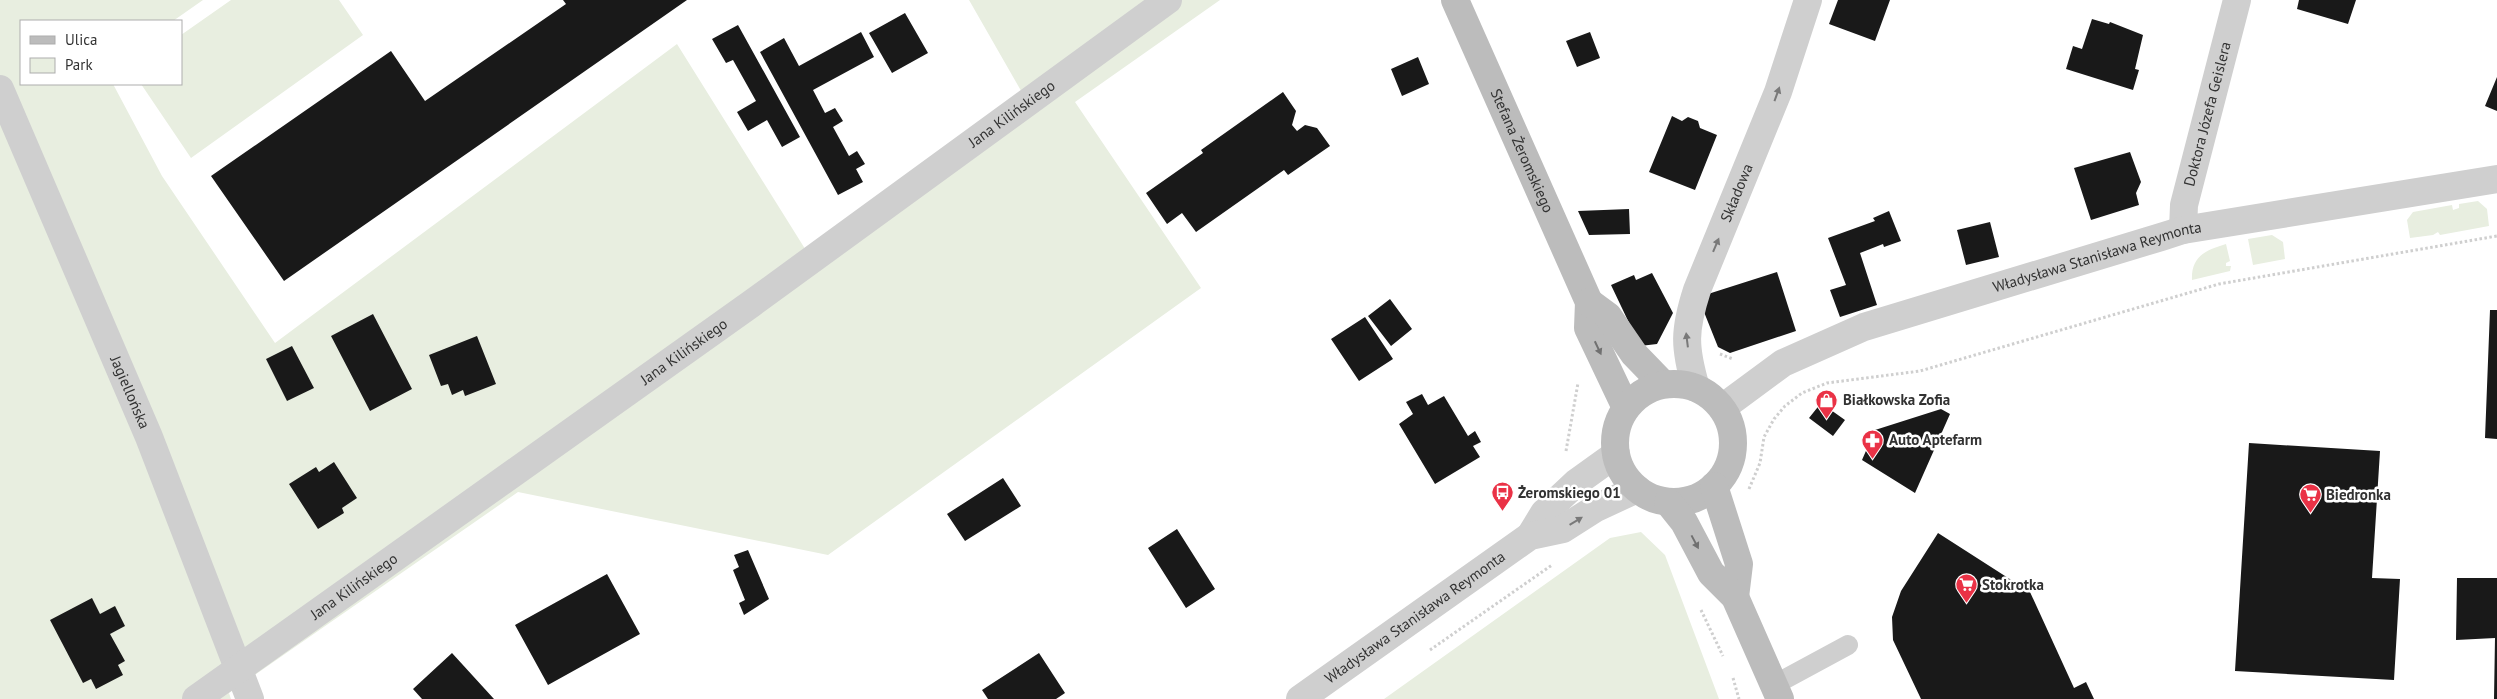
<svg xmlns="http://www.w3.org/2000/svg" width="2497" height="699" font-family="'PT Sans',sans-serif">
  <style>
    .green { fill: #e8eee0 }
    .building { fill: #191919 }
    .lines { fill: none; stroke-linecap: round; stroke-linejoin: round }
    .path { stroke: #cfcfcf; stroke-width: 3; stroke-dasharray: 2.5 2.5; stroke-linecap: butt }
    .service { stroke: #cfcfcf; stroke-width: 20 }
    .minor { stroke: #cfcfcf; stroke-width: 28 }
    .tertiary { stroke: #cfcfcf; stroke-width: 28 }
    .secondary { stroke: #bcbcbc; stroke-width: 28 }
    .oneway { fill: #797979 }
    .oneway2 { fill: #707070 }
    .labels { text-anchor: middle; stroke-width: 5; stroke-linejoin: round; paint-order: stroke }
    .street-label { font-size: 15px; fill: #323232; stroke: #fff }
    .poi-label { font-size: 15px; font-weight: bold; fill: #323232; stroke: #fff; text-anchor: start }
  </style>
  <rect width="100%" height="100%" fill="#fff"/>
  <path class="green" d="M0,0H203L173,21H21V84H113L162,176L275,343L677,44L812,260L1028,103L969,0H1220L1075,102L1201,288L828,555L518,492L229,693L231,699H0Z
    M231,0H339L363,35L191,158L141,84H181V35Z
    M2478,201L2487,209L2489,226L2440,235L2438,232L2433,235L2410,238L2407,220L2413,212L2452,205L2453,210L2459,208V204Z
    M2272,235L2283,242L2285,259L2253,265L2248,239Z
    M2226,244L2230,261L2226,263V266H2231L2230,271L2192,280C2191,256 2206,250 2226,244Z
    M1641,532L1665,555L1719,699H1384L1610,538Z"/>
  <path class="building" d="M563,0H687L284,281L211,176L391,51L425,101L566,4Z
    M1838,0H1890L1875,41L1829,24Z
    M2299,0H2356L2348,24L2297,9Z
    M905,13L928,53L892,73L869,33Z
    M2092,19L2109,24L2110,22L2143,35L2135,69L2139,70L2133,90L2066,69L2073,46L2082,49Z
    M738,25L800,137L782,147L767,120L748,131L737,112L756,101L733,60L726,63L712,39Z
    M861,32L874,57L813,90L825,113L835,108L843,121L833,127L849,156L857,151L865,164L856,169L863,182L838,195L760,52L784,38L799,66Z
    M1590,32L1600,58L1577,67L1566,41Z
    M1418,57L1429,84L1402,96L1391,69Z
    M2497,77V111L2485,106Z
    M1283,92L1296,111L1292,125L1297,131L1305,125L1317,128L1330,146L1288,175L1284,170L1196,232L1182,213L1167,224L1146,193L1203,153L1201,150Z
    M1672,116L1682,121L1688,117L1698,121L1700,128L1717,135L1695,190L1649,172Z
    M2130,152L2141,182L2136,193L2139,205L2091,220L2074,168Z
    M1629,209L1630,234L1589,235L1578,211Z
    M1889,211L1901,241L1884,247L1883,244L1860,253L1877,305L1840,317L1830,290L1846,285L1828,238L1875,221L1873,218Z
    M1990,222L1999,257L1966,265L1957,230Z
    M1777,272L1796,331L1730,353L1718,347L1702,307L1708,294Z
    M1652,273L1673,313L1657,344L1640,346L1611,285L1634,275L1636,280Z
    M1390,299L1412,329L1391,346L1368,316Z
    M2490,310H2497V439L2485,438Z
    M373,314L412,389L370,411L331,336Z
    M1365,317L1393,359L1359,381L1331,339Z
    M477,336L496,384L465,396L463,390L452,395L448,384L441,386L429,355Z
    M292,346L314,388L287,401L266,359Z
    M1422,394L1428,405L1444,396L1468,436L1475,431L1481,442L1473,446L1480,457L1435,484L1399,424L1413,414L1406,402Z
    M1821,403L1845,420L1833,436L1809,418Z
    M1941,409L1950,414L1915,493L1862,460L1875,430Z
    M2249,443L2380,451L2372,578L2400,579L2394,680L2235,671Z
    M334,462L357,498L342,508L344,513L318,529L289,484L316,467L319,472Z
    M1003,478L1021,506L965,541L947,514Z
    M1177,529L1215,589L1186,608L1148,548Z
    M1938,533L2030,592L2074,688L2086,682L2094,699H1921L1893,640L1892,617L1901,591Z
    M748,550L769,599L744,615L739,603L745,600L733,570L739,567L734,555Z
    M607,574L640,634L548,685L515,625Z
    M2457,578H2497V699H2494L2495,638L2456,640Z
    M92,598L100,614L115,606L125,626L110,634L125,661L118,665L123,675L96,689L91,679L83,683L50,620Z
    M452,653L494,699H422L413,689Z
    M1039,653L1065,693L1056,699H988L982,690Z"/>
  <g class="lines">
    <path class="path" d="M1720,354L1733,359
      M1566,451L1578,383
      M1749,489L1760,463L1764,437L1774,419L1785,406L1802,393L1827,383L1920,371L2219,284L2497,236
      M1701,610L1723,656
      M1430,650L1552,565
      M1733,678L1739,699"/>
    <path class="service" d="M1774,685L1848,645"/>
    <g class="minor">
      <path id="s1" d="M0,89L149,437L250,699"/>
      <path id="s2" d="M2183,230L2184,205L2237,0"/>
      <path id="s3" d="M1696,388C1684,347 1684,330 1697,290L1778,92L1808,0"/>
      <path id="s4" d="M1722,408L1783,363L1864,327L2161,237L2183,230L2497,179"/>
      <path id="s5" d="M196,699L751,304L1168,0"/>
    </g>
    <g class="tertiary">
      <path d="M1530,536L1544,513L1577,482L1616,454"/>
      <path id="s6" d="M1300,699L1530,536L1563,529L1596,508L1637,489"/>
    </g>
    <g class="secondary">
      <path id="s7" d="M1455,0L1589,302L1588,328L1626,408"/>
      <path d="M1589,302L1608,316L1634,354L1663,384"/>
      <circle cx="1674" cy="443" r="59"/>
      <path d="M1714,486L1739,564L1735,597"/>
      <path d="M1668,502L1684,522L1711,573L1735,597L1780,699"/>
    </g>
  </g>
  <defs><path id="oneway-solid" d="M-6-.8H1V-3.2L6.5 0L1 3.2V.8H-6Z" transform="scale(1.25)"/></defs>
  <g class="oneway">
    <use href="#oneway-solid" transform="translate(1777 94) rotate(-70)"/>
    <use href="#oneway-solid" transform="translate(1716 245) rotate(-67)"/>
    <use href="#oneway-solid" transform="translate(1687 340) rotate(-97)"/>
    <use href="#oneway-solid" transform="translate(1576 521) rotate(-31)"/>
  </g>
  <g class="oneway2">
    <use href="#oneway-solid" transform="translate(1598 348) rotate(65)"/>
    <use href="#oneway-solid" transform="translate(1695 542) rotate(62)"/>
  </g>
  <defs>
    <symbol id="shop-pin" viewBox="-11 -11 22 30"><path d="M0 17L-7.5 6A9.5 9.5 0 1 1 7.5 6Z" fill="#ea3246" stroke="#fff"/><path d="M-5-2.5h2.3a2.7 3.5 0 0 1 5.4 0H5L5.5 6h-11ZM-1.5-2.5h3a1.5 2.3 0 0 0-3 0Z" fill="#fff"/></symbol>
    <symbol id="pharmacy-pin" viewBox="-11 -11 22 30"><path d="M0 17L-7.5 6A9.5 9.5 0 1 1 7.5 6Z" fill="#ea3246" stroke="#fff"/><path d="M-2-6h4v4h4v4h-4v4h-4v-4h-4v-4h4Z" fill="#fff"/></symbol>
    <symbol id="bus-pin" viewBox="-11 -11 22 30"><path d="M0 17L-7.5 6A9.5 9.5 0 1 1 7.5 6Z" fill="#ea3246" stroke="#fff"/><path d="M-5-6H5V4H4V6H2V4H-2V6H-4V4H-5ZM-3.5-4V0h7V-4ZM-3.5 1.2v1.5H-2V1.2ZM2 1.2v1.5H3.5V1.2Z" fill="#fff"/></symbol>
    <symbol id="supermarket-pin" viewBox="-11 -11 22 30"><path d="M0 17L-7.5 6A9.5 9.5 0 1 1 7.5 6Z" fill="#ea3246" stroke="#fff"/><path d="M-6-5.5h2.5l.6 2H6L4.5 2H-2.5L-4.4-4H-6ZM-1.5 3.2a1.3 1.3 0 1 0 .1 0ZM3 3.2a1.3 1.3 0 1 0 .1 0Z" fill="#fff"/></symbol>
  </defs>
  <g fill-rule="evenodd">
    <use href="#shop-pin" x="1814" y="388" width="25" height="34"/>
    <use href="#pharmacy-pin" x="1860" y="428" width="25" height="34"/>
    <use href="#bus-pin" x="1490" y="480" width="25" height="34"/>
    <use href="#supermarket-pin" x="2298" y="482" width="25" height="34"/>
    <use href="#supermarket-pin" x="1954" y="572" width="25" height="34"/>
  </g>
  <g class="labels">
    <g class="street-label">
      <text dy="5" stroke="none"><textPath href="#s5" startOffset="1004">Jana Kilińskiego</textPath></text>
      <text dy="5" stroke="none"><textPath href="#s2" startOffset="119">Doktora Józefa Geislera</textPath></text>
      <text dy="5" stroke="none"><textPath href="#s7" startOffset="165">Stefana Żeromskiego</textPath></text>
      <text dy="5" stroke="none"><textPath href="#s3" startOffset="205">Składowa</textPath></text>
      <text dy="5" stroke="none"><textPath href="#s4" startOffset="408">Władysława Stanisława Reymonta</textPath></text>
      <text dy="5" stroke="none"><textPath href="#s5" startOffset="599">Jana Kilińskiego</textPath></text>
      <text dy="5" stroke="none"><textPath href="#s1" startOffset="330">Jagiellońska</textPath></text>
      <text dy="5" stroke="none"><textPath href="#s5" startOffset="194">Jana Kilińskiego</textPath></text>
      <text dy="5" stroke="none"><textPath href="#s6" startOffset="141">Władysława Stanisława Reymonta</textPath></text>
    </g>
    <g class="poi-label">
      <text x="1843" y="405">Białkowska Zofia</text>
      <text x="1889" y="445">Auto Aptefarm</text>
      <text x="1518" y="498">Żeromskiego 01</text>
      <text x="2326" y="500">Biedronka</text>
      <text x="1982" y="590">Stokrotka</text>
    </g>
  </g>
  <rect x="20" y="20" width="162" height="65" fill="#ffffff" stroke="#adadad"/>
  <rect x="30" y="36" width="25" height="8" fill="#bcbcbc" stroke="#adadad"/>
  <text x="65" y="45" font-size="15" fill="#323232">Ulica</text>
  <rect x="30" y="58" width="25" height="15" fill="#e8eee0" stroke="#adadad"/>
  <text x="65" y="70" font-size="15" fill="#323232">Park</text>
</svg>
